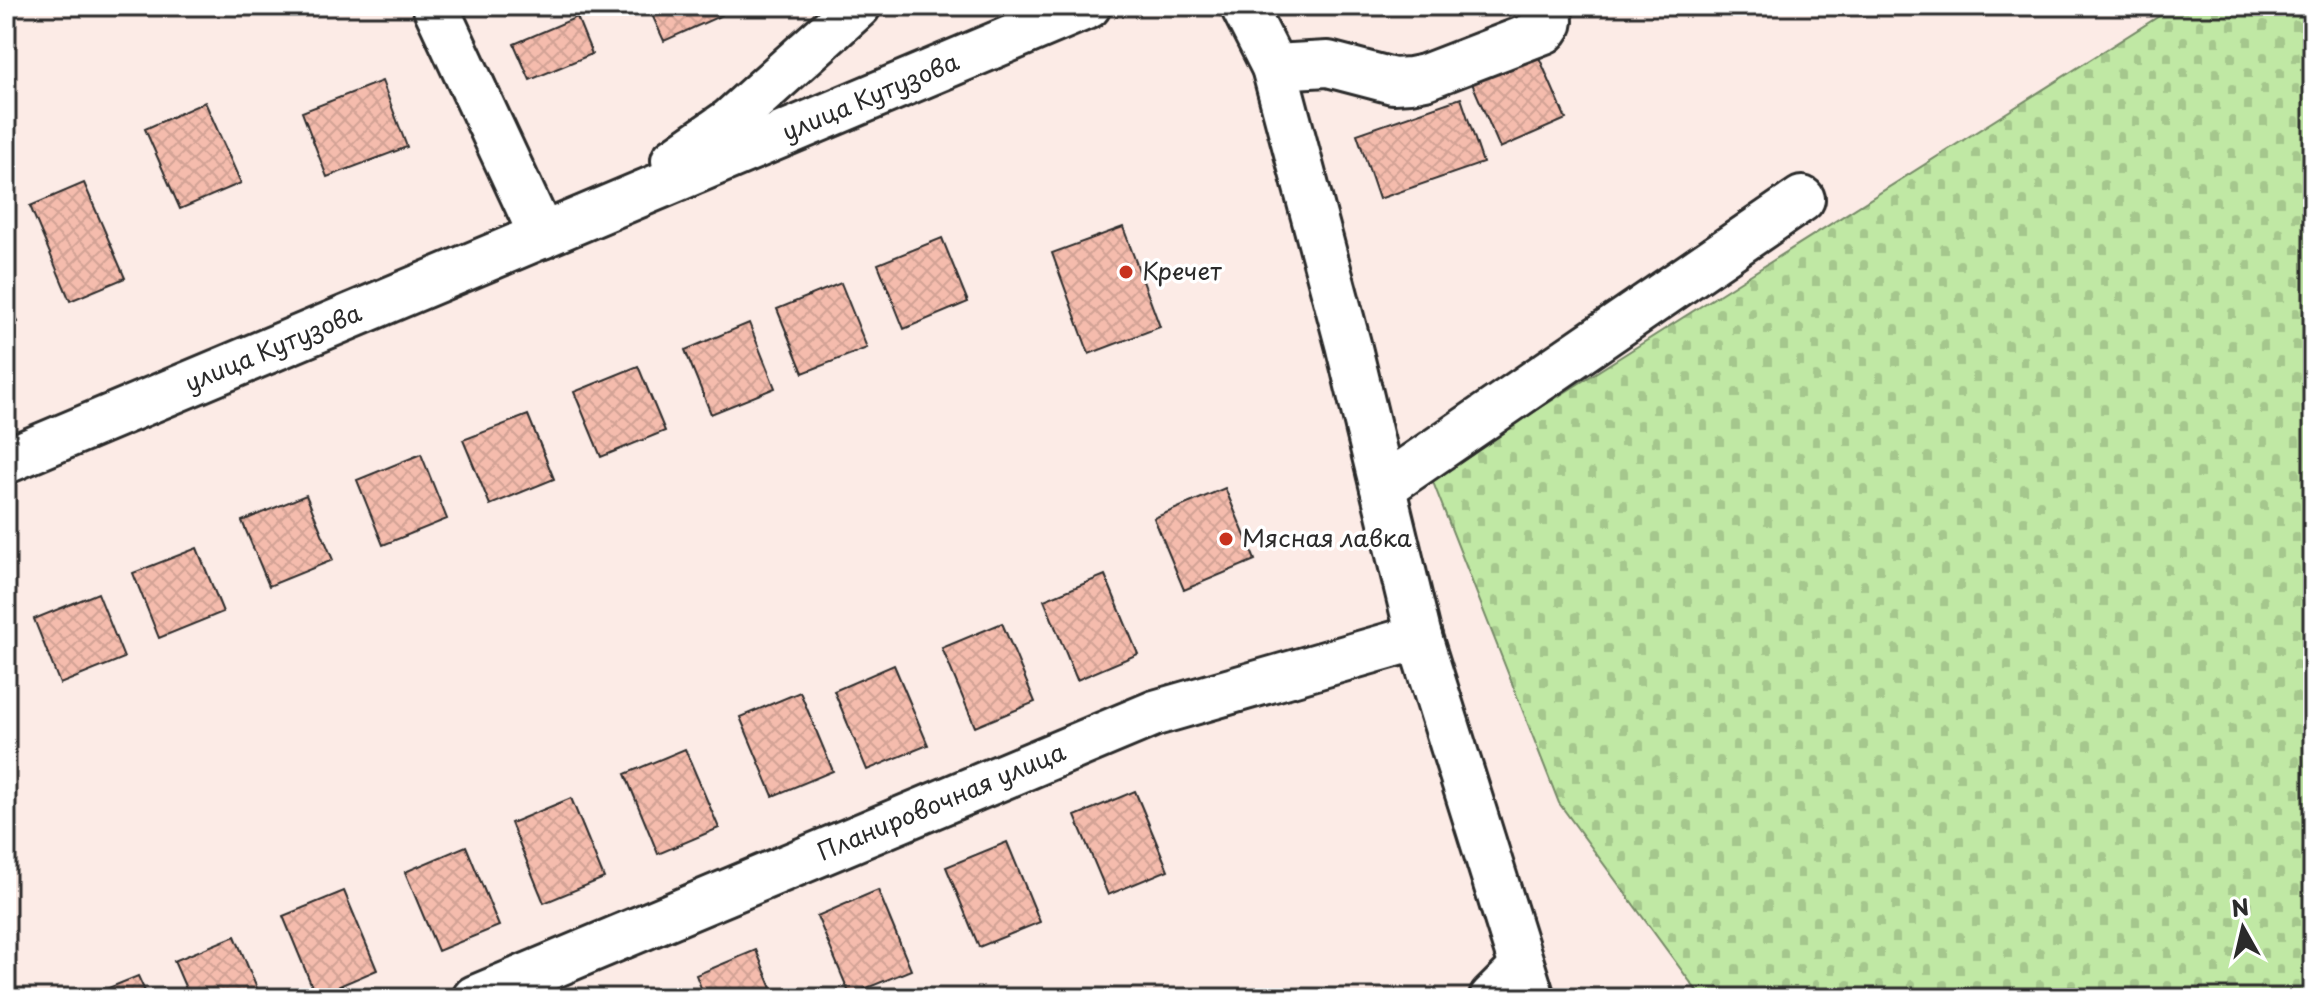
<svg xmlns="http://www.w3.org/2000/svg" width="2319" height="1004" font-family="'Playpen Sans',sans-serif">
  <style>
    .cemetery { fill: url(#cemetery-stones); stroke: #768a68; stroke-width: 2 }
    .building { fill: url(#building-cross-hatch); stroke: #2b2b2b; stroke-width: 2 }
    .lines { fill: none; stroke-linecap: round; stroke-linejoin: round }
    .minor-casing { stroke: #2b2b2b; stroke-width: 50 }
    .major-casing { stroke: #2b2b2b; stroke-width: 50 }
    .minor { stroke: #fff; stroke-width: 44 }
    .major { stroke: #fff; stroke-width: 44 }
    .poi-dot { fill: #c8321e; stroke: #fff; stroke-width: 3 }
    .labels { text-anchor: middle; stroke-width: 7; stroke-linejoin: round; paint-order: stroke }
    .street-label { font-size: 24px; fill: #2b2b2b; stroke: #fff }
    .poi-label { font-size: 24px; fill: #2b2b2b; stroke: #fff; text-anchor: start }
  </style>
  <defs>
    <pattern id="cemetery-stones" width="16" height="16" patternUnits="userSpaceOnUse" patternTransform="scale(2)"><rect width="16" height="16" fill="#c0e8a4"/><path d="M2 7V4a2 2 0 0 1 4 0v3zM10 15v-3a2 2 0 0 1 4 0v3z" fill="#a5c78d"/></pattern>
    <pattern id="building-cross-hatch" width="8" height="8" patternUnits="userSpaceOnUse" patternTransform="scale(2)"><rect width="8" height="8" fill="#f5bcad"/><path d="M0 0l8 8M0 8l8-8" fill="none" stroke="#d2a295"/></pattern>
  </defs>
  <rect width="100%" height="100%" fill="#fcebe6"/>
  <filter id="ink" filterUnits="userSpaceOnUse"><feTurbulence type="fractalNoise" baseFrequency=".0125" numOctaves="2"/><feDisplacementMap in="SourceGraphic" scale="16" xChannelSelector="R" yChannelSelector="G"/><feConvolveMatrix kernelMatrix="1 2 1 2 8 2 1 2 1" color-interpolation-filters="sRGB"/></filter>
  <g filter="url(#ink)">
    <path class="cemetery" d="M2175,6H2313V998H1702L1559,803L1431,477Z"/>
    <path class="building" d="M648,6H718L722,15L664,41Z
      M1521,16L1566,119L1500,148L1455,44Z
      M577,17L592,54L530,80L514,44Z
      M382,81L407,147L327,177L302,112Z
      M1461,98L1483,163L1379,199L1357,134Z
      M205,102L241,183L180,209L145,129Z
      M84,183L125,278L70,301L30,206Z
      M1123,227L1160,327L1089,354L1052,253Z
      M942,238L968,302L904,329L878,264Z
      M841,283L867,348L803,373L777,309Z
      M6,296L18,322L6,328Z
      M749,323L775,388L711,414L685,350Z
      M638,366L665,431L601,457L574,392Z
      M528,415L554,479L490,505L463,440Z
      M421,454L447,519L383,545L357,480Z
      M1225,488L1255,560L1184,590L1154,518Z
      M306,495L333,560L269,586L242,521Z
      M197,548L223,612L159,638L133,573Z
      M1105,575L1138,654L1077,680L1044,600Z
      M98,593L124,658L60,684L34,619Z
      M1002,623L1035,702L975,727L942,648Z
      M894,665L928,745L867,770L834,691Z
      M800,692L833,771L773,796L740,717Z
      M685,749L719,828L658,854L625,774Z
      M1135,791L1168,870L1108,895L1075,816Z
      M571,798L604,878L544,903L511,823Z
      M1007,842L1040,922L979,947L946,867Z
      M466,846L499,926L438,951L405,872Z
      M878,890L911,970L850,995L817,916Z
      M344,891L377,970L316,996L283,916Z
      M235,936L261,998H190L174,961Z
      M756,950L776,998H705L696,975Z
      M138,976L148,998H84Z"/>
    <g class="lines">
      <defs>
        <g id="minor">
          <path d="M435,6L542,236"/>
          <path d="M1243,6L1274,67L1348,344L1419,637L1532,998"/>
          <path d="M1274,67L1328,64L1393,81L1410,80L1425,77L1544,31C1553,23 1550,17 1547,6"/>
          <path d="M1383,487L1802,199"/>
          <path id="s1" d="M475,998L1155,713L1419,637"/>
          <path d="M1492,998L1521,969"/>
        </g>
        <g id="major">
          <path d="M674,160L730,121L858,6"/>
          <path id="s2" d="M6,461L1088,6"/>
        </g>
      </defs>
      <use href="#minor" class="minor-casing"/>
      <use href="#major" class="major-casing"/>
      <use href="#minor" class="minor"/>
      <use href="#major" class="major"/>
    </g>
  </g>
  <g class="poi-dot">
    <circle cx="1126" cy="272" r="8"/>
    <circle cx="1226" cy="539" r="8"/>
  </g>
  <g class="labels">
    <g class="street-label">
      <text dy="8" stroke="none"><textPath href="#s2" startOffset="938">улица Кутузова</textPath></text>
      <text dy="8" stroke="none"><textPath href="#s2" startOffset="290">улица Кутузова</textPath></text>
      <text dy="8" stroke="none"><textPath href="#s1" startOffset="506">Планировочная улица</textPath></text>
    </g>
    <g class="poi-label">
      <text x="1142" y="280">Кречет</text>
      <text x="1242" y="547">Мясная лавка</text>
    </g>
  </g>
  <rect width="2319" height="1004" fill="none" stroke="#fff" stroke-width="32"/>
  <rect x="16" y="16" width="2287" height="972" fill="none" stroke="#2b2b2b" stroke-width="3" filter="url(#ink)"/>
  <g transform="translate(2243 928) rotate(352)" stroke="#ffffff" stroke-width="6" paint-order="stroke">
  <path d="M0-6L14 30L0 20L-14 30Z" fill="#2b2b2b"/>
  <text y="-12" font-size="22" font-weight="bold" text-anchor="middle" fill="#2b2b2b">N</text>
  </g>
</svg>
